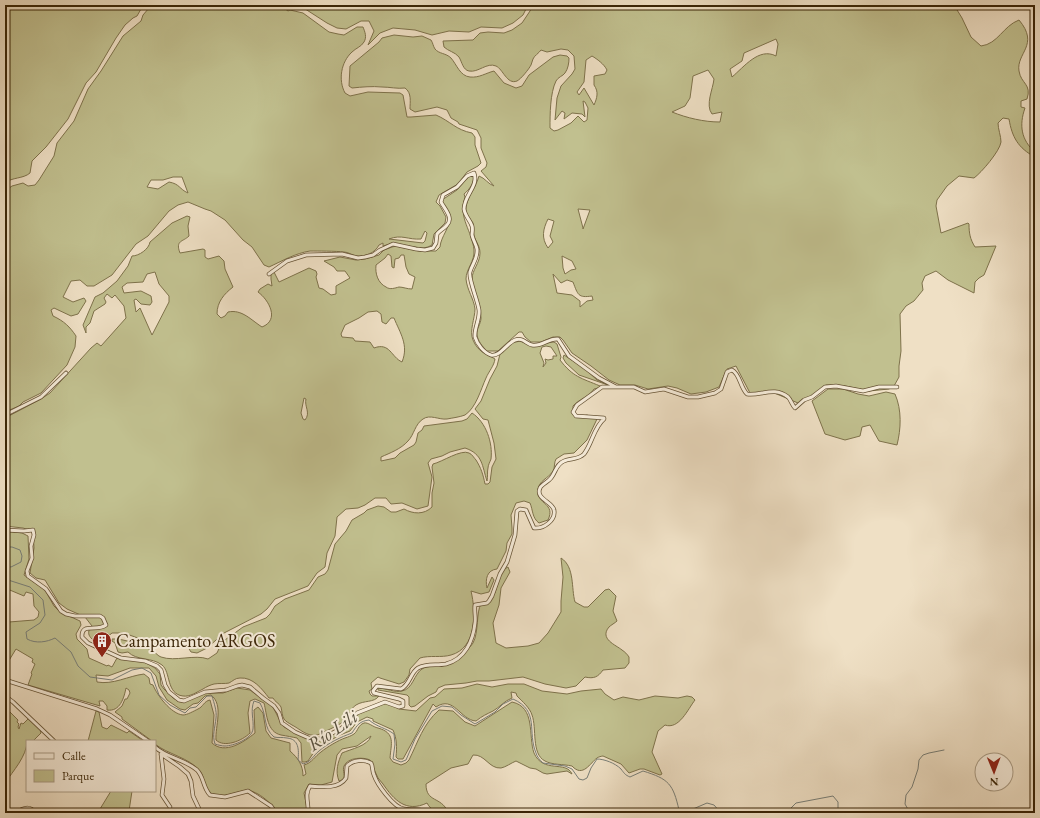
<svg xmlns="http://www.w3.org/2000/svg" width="1040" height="818" font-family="'EB Garamond',serif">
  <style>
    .green { fill: #c1c08f; stroke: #7e724b; fill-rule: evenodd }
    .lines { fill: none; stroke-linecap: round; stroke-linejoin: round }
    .stream { stroke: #787e77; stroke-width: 1 }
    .street-casing { stroke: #675436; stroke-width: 4.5 }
    .street { stroke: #f5ebd9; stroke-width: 3 }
    .labels { text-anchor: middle; stroke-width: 4; stroke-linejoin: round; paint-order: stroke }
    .poi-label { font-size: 18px; fill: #3a2507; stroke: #f5ebd9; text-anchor: start }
    .water-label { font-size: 19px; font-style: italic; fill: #59523f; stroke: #f5ebd9 }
  </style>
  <rect width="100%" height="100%" fill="#efe0c5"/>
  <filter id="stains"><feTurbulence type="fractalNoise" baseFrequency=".005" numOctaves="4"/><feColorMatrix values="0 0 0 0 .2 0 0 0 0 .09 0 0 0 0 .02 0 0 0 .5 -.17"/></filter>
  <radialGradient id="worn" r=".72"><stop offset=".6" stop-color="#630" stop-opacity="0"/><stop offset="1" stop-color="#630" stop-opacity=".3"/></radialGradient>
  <path class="green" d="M5,5H147L141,9L137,16L133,18L125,25L116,38L96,72L86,83L68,119L46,147L32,161L30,173C23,179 12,177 5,183Z
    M154,5H269L284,8L288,11L290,10L303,13L329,32L338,34L344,35L357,27H363C365,32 367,37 364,42C361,47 356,48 352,52C341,62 338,80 345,93L350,96L368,92L400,93L403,95L407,117H411L436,115C450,121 456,130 472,133L475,137V145L481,163L478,166L467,172L458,184L439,195L436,202L440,206L446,217L445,223L434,234L432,245L428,247L423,248L390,244L383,246V243L379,245C375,253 365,257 356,256C352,255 348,252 344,252C336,251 317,251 310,251C296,253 282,261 269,267L264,265L252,247L243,240L225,220L211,211L205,209L188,202L178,205L169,211L148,236L136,244L112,275L94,286H87L80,280L71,281L63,297L73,302L84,298L86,301L78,314L71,316L54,308L51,310L53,316C64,321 70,327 76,336L75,347L67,365L41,393L23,402L19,406L5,412V191L12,186L23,183L28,186L35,185L39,180L54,156L57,143L74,121L88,89L101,71L123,36L141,21L143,15L149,8ZM173,177H182L188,193C179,189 180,184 169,182L158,189L147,187L151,180H163ZM425,231L427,233L425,241L423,243L389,239C402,234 408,240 421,239Z
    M299,5H528L523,15L513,23L502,28L481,27L469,32L449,31L432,35L415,30L393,28L380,33L368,45L374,31L369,21H361L346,29L337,28L327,23Z
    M534,5H954L962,18L971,37L981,46C998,44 1003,26 1019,20C1040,45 1016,53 1019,71C1021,84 1032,84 1027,99L1021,101V107L1025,108C1019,125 1021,140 1035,152V157C1018,148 1012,137 1009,119L1003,118L998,123C998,129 1001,136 1001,142C1000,151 981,173 974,178L959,176L947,186L937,200L936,206L941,233L968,223L969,224C969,233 970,239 975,247L996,246L984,275L979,278L975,282L974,293L948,280L936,271L925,276L922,283L923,290L914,301L906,306L900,314L901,351L899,366V377L894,386L889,389L869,391L845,386L826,385L814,395L798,403L772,392L750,393L736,366L727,369L719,387L706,392L691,394L677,388L668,386L648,389L635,385H620L609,380L591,366L572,353L563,340L560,337H553L541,342H531L525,337L522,332H519L498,351H487C482,346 478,341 477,335C476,329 481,324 481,318C481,304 473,291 472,279C472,270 480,263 480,253C480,246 476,242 474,236C473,232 474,227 473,223C470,218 465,214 466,207C468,196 476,187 479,176C485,178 488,184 494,186L481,171L486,167L487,163L481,148V138L477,130L459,124L458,122L451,118L447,110L437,107L415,112L410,109C410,102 412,93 405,88C397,89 390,87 382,87C372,86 362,87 352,88L349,86L350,66L379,42L382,38L394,35L413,37L422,36L431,40C433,43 433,46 435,49C439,54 446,53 451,58C457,65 460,76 470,77C479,78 486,73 494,71L504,83L516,88L522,86L529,75L553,57L560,55L567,56L569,58C569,63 568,69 565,73C563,76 558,77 556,81C550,93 550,115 550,128L554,131L558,130L571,123L578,116L584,122L587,120L588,108L585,102L583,101L585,117L582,114L572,113L564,119L565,113L562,111L555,120L557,98L561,86L572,74L575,69L574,56L568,50L561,49L547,52L541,50C539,53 534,56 533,59C532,61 532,63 531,65C529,69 521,79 517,81C507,85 503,69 496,66C487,62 478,73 469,71C463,70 462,62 459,57C455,52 448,51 444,47L443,41L473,40L480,33L488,32L504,33L512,30L522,23ZM776,39L778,44L776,56C759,47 744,67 732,77L730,69L742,61L744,53ZM592,56C597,59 604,64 607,70L605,74L594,76V85C599,92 597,98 594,105L584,88L579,95L577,92L584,82L586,60ZM708,70L714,79C713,89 705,105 712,114L722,112L720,122C704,122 687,118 672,112L685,106L690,98L693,76ZM578,209L590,210L583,229V228ZM548,219L554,221L550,236L553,242L548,248C541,238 543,229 548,219ZM562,256L572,261L576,269L571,270L565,274L563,268ZM553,274L561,283L567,280L573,282C578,295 578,298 592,296L593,300L587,301L580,307V301L572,295L557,293Z
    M470,175H474C474,183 470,189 464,194L465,197C458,219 472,230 474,250C475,261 466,269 466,279C467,290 474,299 475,309C475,318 469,331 473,340C478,352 485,353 495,359C494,366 489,371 486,378C481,389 476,408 465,415C460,417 452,418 447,419C439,420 430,414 423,419C415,424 414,435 408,441C401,449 390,453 381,457V461L395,458L400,453L414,445L416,442L418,433L422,430L424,426L462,421L467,419L472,413C486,422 493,443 491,459C490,462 488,465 488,468C487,472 488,476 487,481C482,466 483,454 465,448L450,452L442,456L431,459L428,463L432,477L428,506L417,509L402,503L391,504L386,498H375L365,505L358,508L346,509L337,517L335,536L327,553L325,567L317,573L308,586L275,599L267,609L261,614L224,633L207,648L197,653L191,652L186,644L179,641L169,642L157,645L124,633H112L106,638L103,645C94,642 83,635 92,626L85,617L67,609L59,603L45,580L36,578L30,573L34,548L33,531L23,528L5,526V418L41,399L50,393L91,348L97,343L101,346L126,318L124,306L115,295L112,298L107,294L104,298L106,302L105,304L94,311L90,323L86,327V333L83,325L95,297L103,293L117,281L128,266L132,256C139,256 149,249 150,242L172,223L187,216L190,217L188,226L189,236C183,242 175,240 180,253L203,249L205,250V257L208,259L219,256L224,261L225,269L233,287C224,294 217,302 217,314L221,318L225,316L228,312C242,309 251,320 262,327C280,320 269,300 258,292L260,289L268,284L272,286L271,279V273L274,272L279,282L309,268L316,271L317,274L316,277L319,288L323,289L331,295L336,294V286L350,278L345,271H337L334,267L324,261L340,257L356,260L365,259L379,255L384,250L392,247L396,246L419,251H436L440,247C441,236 450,228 450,217C450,211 443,206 442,200L457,190ZM388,254L391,256L392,267L394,268L395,259L399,258L401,255H404L406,267L409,274L415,277L412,289C407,289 403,287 399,287C395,288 390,290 386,287C378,283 375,274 376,265L385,258ZM155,272L159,284L169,296V302L152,335L140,308L136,312L134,300L136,299L141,304L150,305L152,302L151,296L141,291L124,293L122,287L127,283L143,282L147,274ZM377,311L381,314L382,322L386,324L391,318H394C400,333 409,345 402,362C391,357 390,342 374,348L370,342L355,341L353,338L342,337L341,334L345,325L359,318L368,312ZM304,398L306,399C304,406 311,413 305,420L303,419L301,413Z
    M520,341L530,345L554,342L557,344L561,357L560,360C573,377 581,378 600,386L598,388L594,389C589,397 579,399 573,406V415L579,417L587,415L597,419L587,440L574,453L564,454L556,459C554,462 555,468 553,471C548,479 539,480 538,490C537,505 556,503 548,520L539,523C532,518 533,510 530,503L524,501L516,503L511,515L512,528V534L507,543L506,551L497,569C487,570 485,579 487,588L492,577L494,580L489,592L481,594L471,591C476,612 477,648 451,655C441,658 430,655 420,658L410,669L409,675L404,682L399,684L380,678L378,677L371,683L372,689L369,691L370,694L372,696H379C374,703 364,700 356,705C351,708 349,715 345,720C340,725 332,728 326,731C322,732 321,734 317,735C307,737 300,729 292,725C289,723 286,722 284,719C282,716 282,711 281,707C279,703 275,702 273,698H269C262,689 253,677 240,678C235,678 233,681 229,683C225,684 219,683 214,684C210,685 206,687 203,689C197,692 190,697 183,696C166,694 171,672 162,665C152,657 137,661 128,652L122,653L118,652L115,643L112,641V639C123,638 144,646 153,651C156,653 158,656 161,657C175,662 195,654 208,659L217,653L222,642L232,635L243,627L266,618L270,614L275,606L285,599L309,590L318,577L325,574L328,570L335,544L346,531L352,520L364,513L367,510L378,506L384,507L391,512H396L404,509C413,514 424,515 432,507V493L434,483L432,467L433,464C442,462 461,449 469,453C472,454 474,458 476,460C481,468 483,474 485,484H488L490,482L492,467L496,459L494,443L488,420L483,419L475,409L481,401L490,379L497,366L500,354L512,343ZM546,346L551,347L557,356H553V359L548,360L545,359L546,363L543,367L544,363L540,353L542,347Z
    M564,355L584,368L597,380L608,385L579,375L566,363L563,358Z
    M828,389H843L858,394L869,396L886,392L895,394C902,410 901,429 897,445L879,441L870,425L862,427L860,436L845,440L825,434L812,401Z
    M5,531L22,533L28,536L29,559L24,575L45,590L54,606L60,612L80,621L81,625L76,634L77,639L87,649L89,658L107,666L108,665L112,667L117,658L144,662L155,668L160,674L161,685L164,689L173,698L178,701L190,699L204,693H223L237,688L250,690L273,707L279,719L284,727L293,732L317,739L334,733L356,714L383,704L388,703L399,709L416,711L430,698L435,697L444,689L462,688L477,684L492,687L508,684H524L542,691L567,694L581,691L601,689L605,694L614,700L623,697L639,700L655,696L678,698L687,696L692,697L695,700C688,709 679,730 665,725L658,731L652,752L662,774L660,775L644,769H640L629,773L621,764L603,756C602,756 598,757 597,758C590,763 583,778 572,766C563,764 552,765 545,761C531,754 537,728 532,715C530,708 522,701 517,696L516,693L511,692L512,698C504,701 500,707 493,711C487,714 482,716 476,721C460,720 454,695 436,707L433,704L403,759H398L396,757C397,747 397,739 393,730L373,721V719L367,717L357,722L350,731L340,735L322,745L314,752L308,761L305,762H302L301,743L297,738C292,737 287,736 281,735C267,732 267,715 264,703L255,699L250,701L248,713L250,733C242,741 224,748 216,740C215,726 224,705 211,695L205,696L198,703L193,704L185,710L180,709L167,700L159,687L156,676L149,668H130L108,676L96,675L97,682C113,685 128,676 144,674L149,678L150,684L153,685C157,695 171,714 183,715C187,715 194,711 198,709C203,707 204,701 210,700L214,715L212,743C225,755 244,742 255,733L254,710L258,707L263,713L266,731L271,738L290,743V751C298,758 303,765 303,776L306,774L304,765C312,763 315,756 321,752C327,747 339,740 345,738C348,737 351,736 354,734C358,731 358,725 364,723C368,722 373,727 378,728C396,733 391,744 390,758L393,762L401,765L406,763L409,760C418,742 423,724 439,710L453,711L465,722L475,726L512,702C536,707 528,736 534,753C543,774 566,760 572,774L567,771L547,774L543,773L536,769L530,768L516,761C511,763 506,767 501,768C489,769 485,754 473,755L468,764L451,768L426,784C426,803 441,796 448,812C440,814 431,811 427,803C406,813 394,800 383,784L378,778L370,760C364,757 348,757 344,766C342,771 346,776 343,781H339C335,771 338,762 342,753C351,749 368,746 371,736L357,746L342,749L337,755L332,782L321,785L309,784L304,793L307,808L306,813H278C271,803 256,788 243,791C233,793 224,798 213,794C204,792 205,777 200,771C190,758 167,754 155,744V741H152L122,719V717L115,712L122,706L125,699H127L130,693L129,690L126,688C124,698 120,712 107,710V706L103,701H99L100,706L28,685L32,674L31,673L35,664L32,662L33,659L16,649L5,667V635L8,633L9,622L34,620L38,617L39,612L34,606L33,594L26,592L24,596L5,588Z
    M561,558C575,567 571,588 575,602L584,607H588L605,590L609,589L616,596L613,611L617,621C615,623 611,625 609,627C599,639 616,645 622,650C625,652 627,654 629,657V663L625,668L603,670C598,677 594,679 585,677L576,686L566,688L545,684L523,677L489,681H477L466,683L445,685L438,688L436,692L428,696L415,706L411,707L409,705V697L407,695L378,690V688C386,688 395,693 402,691C413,689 414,674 422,669C428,665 437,667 444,665C453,663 468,651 473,643C479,632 476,612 481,604C503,600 492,574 508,567L510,572L501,588L499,605L493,623L496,643L506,648L528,646L539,643L548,633L561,612V601L563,577Z
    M96,711L99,712L102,727L107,729L111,725L127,733L129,731L142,740V741H88Z
    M10,712L18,720L17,722L19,724L18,727L19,729L21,723L23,724L29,718L40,729L41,733L33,741H27C27,756 13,771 5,783V715L6,716Z
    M111,791H132L129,811L127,813H102L100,809Z"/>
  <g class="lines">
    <path class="stream" d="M5,547H12L20,550L22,556L21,562L11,567L5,566
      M5,579L30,587L43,600L45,615L40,623L26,632L27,639C36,644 47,642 55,638L71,652L78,666L90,677L112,680L132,670L142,668L151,673L159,695L170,705L185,713L190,708L196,707L207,696H212C214,703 217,711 216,718C215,728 212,735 215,744C218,745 222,746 225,746C233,746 252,739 253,729C254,719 250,711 254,701L260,703C267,715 263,728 274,737C278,738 282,737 287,738C299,739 299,750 298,760L303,764C311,762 313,756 319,751C328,743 341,737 352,733C357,725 360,721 369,720C377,727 386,728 394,734L395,744L393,759L401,762L406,760L415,739L432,711L442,706L452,707L461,715L475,724L495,712L503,704L513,699C540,711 527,732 536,753C537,757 540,760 543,763L565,766L572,769L579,779L583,780L587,778L591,768L597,759C604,759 615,763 621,769C624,773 625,775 630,777L643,771C669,779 673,784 679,810L686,812L707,803L714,805L721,813
      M790,813L789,810L796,803L833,796L838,802V813
      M910,813L905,804L906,795L912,787L918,769L919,760L923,755L929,753L944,750"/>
    <defs>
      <path id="street" d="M269,274L287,261L306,255L342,254L358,258L365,257L373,255L380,250L393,244L416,249L425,250L433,248L436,243L437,234C440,230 444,229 447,225C454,218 444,208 441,202L443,195L457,187L467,176L474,173C479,186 464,195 464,209C465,216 470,220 472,226C473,229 472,232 472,235C473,240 476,244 477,249C478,259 472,264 470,272C468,278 478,301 479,310C480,320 474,328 475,337C477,344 484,353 491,355C500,357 507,343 515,340C523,337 526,344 532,345C542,347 548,338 558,339L569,356L599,378L616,387
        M5,415L41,397L66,373
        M5,530L24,531L33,530L34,535L31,546L32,558L27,571L28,576L46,589L61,611L66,614L75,616H100L103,618L106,625C97,632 81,622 82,637L88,643L121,658L145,661L157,666L161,670L165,685L169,692L179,700L184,701L205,692L226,690L237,686L242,685L250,687L263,698L274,706L279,713L282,723L295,732L311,739H320L325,737L342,728L357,713L385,702L399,707L403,706V701L399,699L374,693L373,691L377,686L401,689C410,685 410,673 418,668C427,663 437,666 446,664C465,659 473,641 475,623C476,617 474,611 475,605L487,603L489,601L492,596L500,574L507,562L515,535L517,511L520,509L526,510L534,528C544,529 556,520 554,510C553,502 535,499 540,488C542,484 548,482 551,478C556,472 556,464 564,461C571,458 578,460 584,454C592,444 594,427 604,419V418L576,416L573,412L577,405L602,387H634L645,392L664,389L688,397H698L715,393L721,389L727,372L732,370C740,374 740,387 747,394C761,396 774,386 788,397C791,400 792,405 795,408L804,400L812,397L825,387L836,386L863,391L879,387H897
        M5,680L97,709L110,715L148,741
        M5,696L13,702L54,741
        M155,747C167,758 184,759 197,770C204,777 203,788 210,795L225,797L248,791L271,806L276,813
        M161,754L180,767L188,774L191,781L193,796L201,813
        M161,754L164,779L162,795L170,807L169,813
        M18,813C22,807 31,806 35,813
        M308,813C309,803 304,795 310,786C322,787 339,789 346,778L347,766C353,760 363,759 371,763C373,766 372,771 374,775C377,784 393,807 404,809C413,811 422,808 431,813"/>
    </defs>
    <use href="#street" class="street-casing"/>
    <use href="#street" class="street"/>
  </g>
  <defs>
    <symbol id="building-pin" viewBox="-11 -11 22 30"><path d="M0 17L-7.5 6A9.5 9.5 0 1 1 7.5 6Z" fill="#8f2418" stroke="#f5ebd9"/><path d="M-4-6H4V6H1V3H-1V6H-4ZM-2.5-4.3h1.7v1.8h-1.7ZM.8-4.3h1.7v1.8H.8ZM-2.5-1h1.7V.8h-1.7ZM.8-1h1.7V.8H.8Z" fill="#fff"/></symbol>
  </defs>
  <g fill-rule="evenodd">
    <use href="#building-pin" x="91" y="630" width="22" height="30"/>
  </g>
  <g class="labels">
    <g class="poi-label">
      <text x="116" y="647">Campamento ARGOS</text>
    </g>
    <g class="water-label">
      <text transform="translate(332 730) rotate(-35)" y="7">Río Lili</text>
    </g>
  </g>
  <rect width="1040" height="818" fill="none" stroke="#efe0c5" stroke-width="20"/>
  <rect x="6" y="6" width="1028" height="806" fill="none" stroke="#3a2507" stroke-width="2"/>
  <rect x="10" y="10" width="1020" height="798" fill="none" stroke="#3a2507"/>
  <rect x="26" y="740" width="130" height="52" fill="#f5ebd9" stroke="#aa9c85"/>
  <rect x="34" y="753" width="20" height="6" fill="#f5ebd9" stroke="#aa9c85"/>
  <text x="62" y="760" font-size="12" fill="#3a2507">Calle</text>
  <rect x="34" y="770" width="20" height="12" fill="#c1c08f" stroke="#aa9c85"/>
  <text x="62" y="780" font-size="12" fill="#3a2507">Parque</text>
  <g transform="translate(994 772) rotate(179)"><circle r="19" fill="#f5ebd9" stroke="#aa9c85"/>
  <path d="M0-3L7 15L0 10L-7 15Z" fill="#8f2418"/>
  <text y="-6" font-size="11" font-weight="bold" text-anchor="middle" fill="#3a2507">N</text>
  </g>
  <rect width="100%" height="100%" filter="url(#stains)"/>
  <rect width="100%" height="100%" fill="url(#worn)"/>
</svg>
